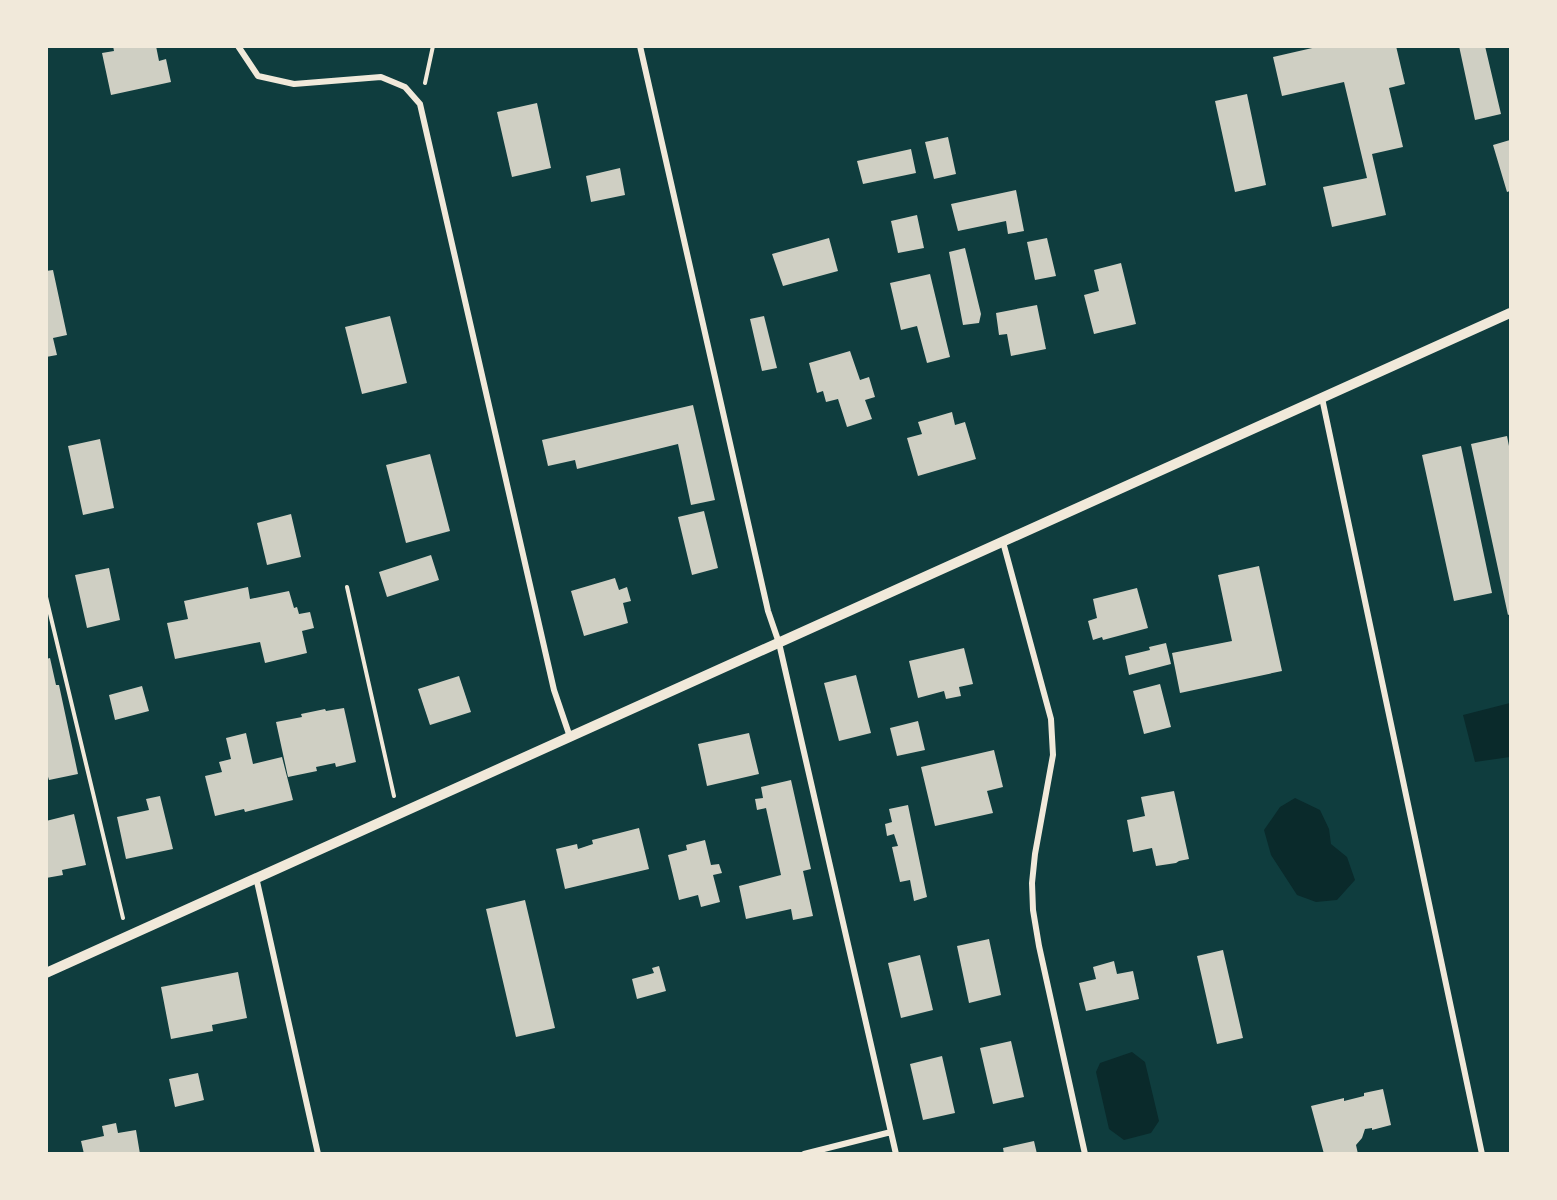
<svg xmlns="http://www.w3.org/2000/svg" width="1557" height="1200" font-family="'Space Grotesk',sans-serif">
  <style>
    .water { fill: #0a2a2b }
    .building { fill: #cfcfc3 }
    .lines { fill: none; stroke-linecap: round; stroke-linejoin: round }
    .path { stroke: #f1e9da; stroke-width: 4 }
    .minor { stroke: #f1e9da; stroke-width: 6 }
    .tertiary { stroke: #f1e9da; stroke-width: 10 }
  </style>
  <rect width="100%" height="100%" fill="#0f3d3e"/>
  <path class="water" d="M1510,703V757L1475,762L1463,715Z
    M1295,798L1320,810L1329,829L1331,844L1347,857L1355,880L1337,900L1316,902L1297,895L1271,855L1264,830L1280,807Z
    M1132,1052L1145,1062L1159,1121L1151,1133L1124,1140L1109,1129L1096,1072L1100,1063Z"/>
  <path class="building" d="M113,46H156L159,61L166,59L171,82L111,95L102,53L114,51Z
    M1321,46H1396L1405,84L1389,88L1403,147L1372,154L1386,215L1332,227L1323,187L1367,178L1344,82L1282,96L1273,57Z
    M1459,46H1485L1501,114L1475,120Z
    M1247,94L1266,185L1235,192L1215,101Z
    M537,103L551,168L512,177L497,112Z
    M948,137L956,174L934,179L925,142Z
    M1510,140V191L1507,192L1493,145Z
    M911,149L916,173L863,184L857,161Z
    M620,168L625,195L591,202L586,176Z
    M1016,190L1024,231L1008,234L1006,221L958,231L951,204Z
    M917,215L924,248L898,253L891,221Z
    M829,238L838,271L783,286L772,254Z
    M1047,238L1056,276L1035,280L1027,242Z
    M965,248L981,314L979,323L963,325L949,252Z
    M1121,263L1136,324L1094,334L1084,295L1099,291L1094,270Z
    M53,270L67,335L53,338L57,355L46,357V271Z
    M930,274L950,357L927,363L917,326L901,330L890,283Z
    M1037,305L1046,349L1011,356L1007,334L999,335L996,313Z
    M390,316L407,383L362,394L345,327Z
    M764,316L777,368L762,371L750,319Z
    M850,351L860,380L869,377L875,397L865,400L872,419L847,427L838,399L826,402L823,391L817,393L809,363Z
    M693,405L715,500L691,505L678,444L577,469L575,460L548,466L542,440Z
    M952,412L955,425L965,422L976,459L918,476L907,438L922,434L918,422Z
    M1507,436L1510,451V614L1508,615L1471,444Z
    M100,439L114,508L83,515L68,446Z
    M1461,446L1492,593L1454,601L1422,455Z
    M430,454L450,531L406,543L386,465Z
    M704,511L718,568L692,575L678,517Z
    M291,514L301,557L267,565L257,523Z
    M431,555L439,580L387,597L379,572Z
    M1259,566L1282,671L1180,693L1172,653L1232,641L1218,575Z
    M109,568L120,620L87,628L75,575Z
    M615,578L619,590L627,587L631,601L623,603L628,623L584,636L571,591Z
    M248,587L250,599L289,591L294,608L297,607L299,614L310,612L314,628L302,631L307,653L265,663L260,642L175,659L167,623L188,619L184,601Z
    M1137,588L1148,628L1103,640L1102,637L1093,640L1088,621L1097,618L1093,599Z
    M1166,643L1171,664L1129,675L1125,656L1150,650L1149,647Z
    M964,648L973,684L959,687L961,696L946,699L944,691L918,698L909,661Z
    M50,658L56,685H59L78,774L49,780L46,770V659Z
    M856,675L871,733L839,741L824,683Z
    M459,676L471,712L430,725L418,689Z
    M1160,684L1171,727L1144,734L1133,691Z
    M142,686L149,711L115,720L109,695Z
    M344,708L356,762L336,767L335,763L316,767L317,771L288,777L276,722L302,717L301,714L325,709L326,711Z
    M918,721L925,750L897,756L890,728Z
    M246,733L253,764L282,757L293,800L245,812L244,809L215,816L205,776L222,772L219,762L231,759L226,738Z
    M749,733L759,774L707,786L698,744Z
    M994,750L1003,787L987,791L993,813L935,826L921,767Z
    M791,780L811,869L803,871L813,916L793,920L791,909L746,919L739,886L781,875L766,808L757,810L755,799L763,798L761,787Z
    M1174,791L1189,859L1179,861L1176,863L1156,866L1152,848L1133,852L1127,820L1145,816L1141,797Z
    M160,796L173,849L126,859L117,817L149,810L146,799Z
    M908,805L927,897L914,901L910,880L900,882L892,847L898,846L894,834L887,836L885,824L892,822L889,809Z
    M74,814L86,865L62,870L63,875L46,878V821Z
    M639,828L649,869L565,889L556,849L577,844L578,849L593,844L592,840L596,839Z
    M705,840L711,865L719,864L722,873L713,875L720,902L701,907L698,895L679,900L668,855L687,850L686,845Z
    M525,900L555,1028L516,1037L486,909Z
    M989,939L1001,995L969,1003L957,946Z
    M1223,950L1243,1038L1217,1044L1197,956Z
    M920,955L933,1010L901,1018L888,963Z
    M1114,961L1117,974L1133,971L1139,999L1086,1011L1079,983L1096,979L1093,967Z
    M659,966L666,991L637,999L632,979L654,973L652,968Z
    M238,972L247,1018L212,1025L213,1031L171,1039L161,987Z
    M1011,1041L1024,1097L993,1104L980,1048Z
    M942,1056L955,1113L923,1120L910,1064Z
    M198,1073L204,1100L175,1107L169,1079Z
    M1383,1089L1391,1125L1372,1130V1128L1365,1129L1362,1138L1356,1145L1358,1154H1324L1311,1106L1344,1098V1101L1364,1096V1093Z
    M116,1123L118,1133L136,1130L140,1154H84L81,1141L104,1136L102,1126Z
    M1034,1141L1037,1154H1004L1003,1148Z"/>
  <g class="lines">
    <path class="path" d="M425,83L433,46
      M347,587L394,796
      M46,597L123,918"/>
    <path class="minor" d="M238,46L258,76L294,84L381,77L405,87L420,104L554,690L570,737
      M640,46L768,611L779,643L896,1154
      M1322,398L1482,1154
      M1003,542L1051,719L1053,755L1035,854L1032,883L1033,910L1039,946L1085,1154
      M256,877L318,1154
      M804,1154L891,1132"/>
    <path class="tertiary" d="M46,973L1510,313"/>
  </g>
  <rect width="1557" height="1200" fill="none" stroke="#f1e9da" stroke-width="96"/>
</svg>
